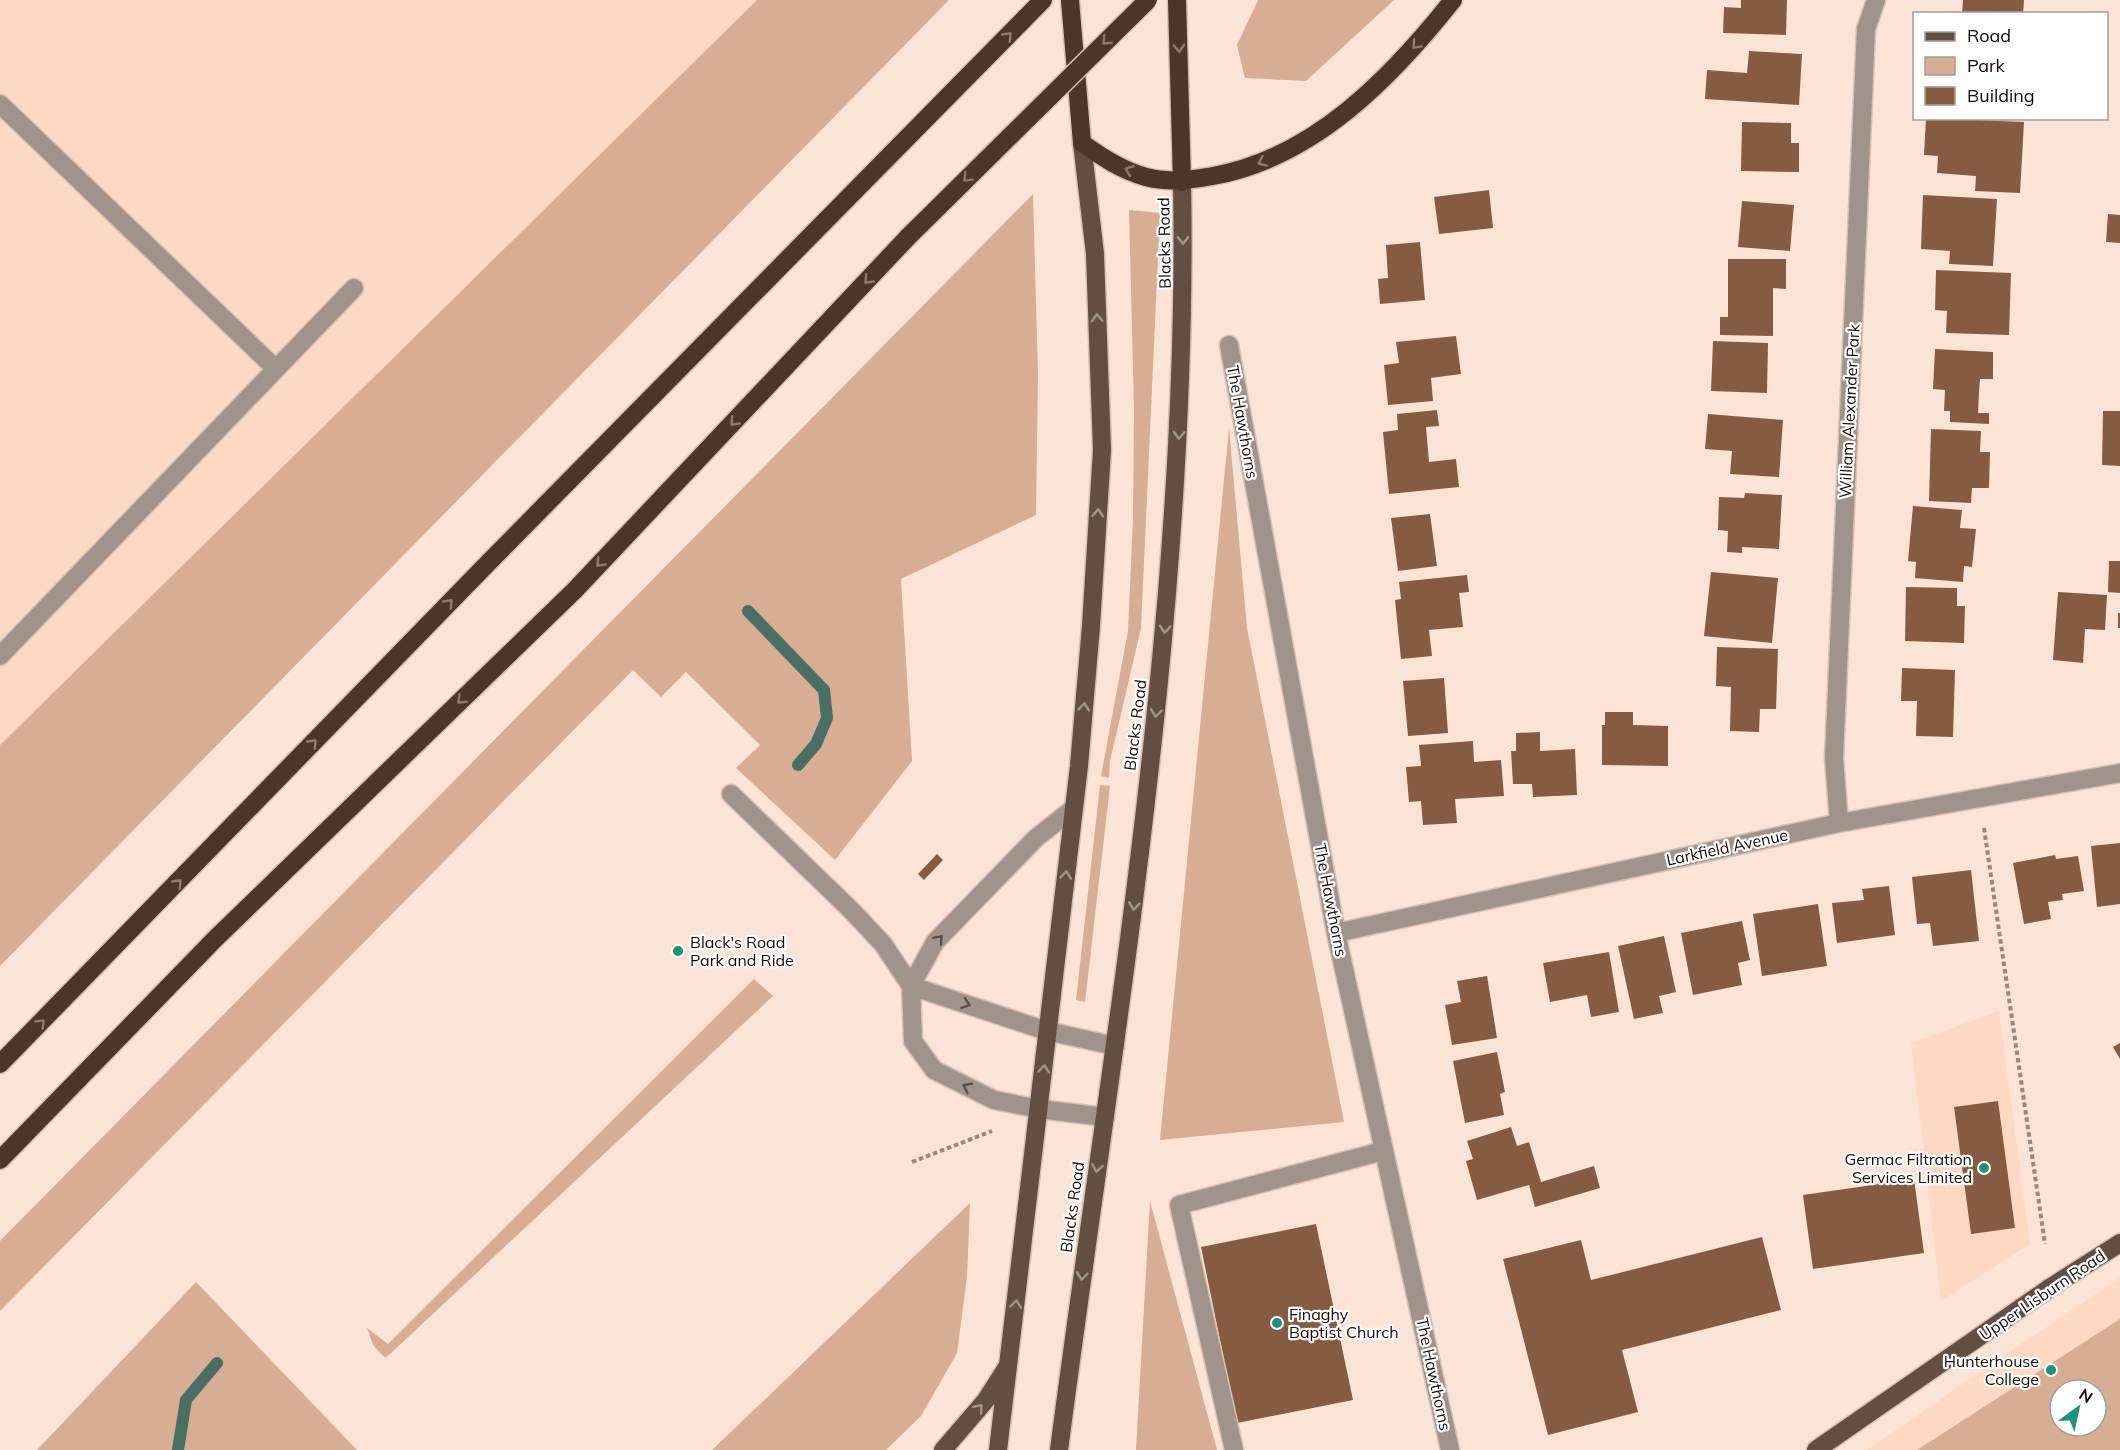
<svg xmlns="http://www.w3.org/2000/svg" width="2120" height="1450" font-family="Mulish,sans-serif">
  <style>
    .built { fill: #fdd9c3; fill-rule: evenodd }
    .green { fill: #d7ad93; fill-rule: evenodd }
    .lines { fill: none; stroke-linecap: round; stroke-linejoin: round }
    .stream { stroke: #486f62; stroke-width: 12 }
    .building { fill: #855c41 }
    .lane-casing { stroke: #d6c1b4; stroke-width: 21 }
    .street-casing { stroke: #d6c1b4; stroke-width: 21 }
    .primary-casing { stroke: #d6c1b4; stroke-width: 21 }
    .highway-casing { stroke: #d6c1b4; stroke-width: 21 }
    .path { stroke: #98877c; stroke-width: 4; stroke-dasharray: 4.5 3; stroke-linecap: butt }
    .lane { stroke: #a0938c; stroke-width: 18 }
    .street { stroke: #a0938c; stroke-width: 18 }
    .primary { stroke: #634e41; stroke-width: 18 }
    .highway { stroke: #4d3628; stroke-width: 18 }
    .highway-bridge-casing { stroke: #d6c1b4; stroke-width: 21; stroke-linecap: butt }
    .highway-bridge { stroke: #4d3628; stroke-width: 18 }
    .oneway { stroke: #8b7c73 }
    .oneway2 { stroke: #a1958d }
    .oneway3 { stroke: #5a4e48 }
    .poi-dot { fill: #18947b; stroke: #fff; stroke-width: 2 }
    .labels { text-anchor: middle; stroke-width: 4.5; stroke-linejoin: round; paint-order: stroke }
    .street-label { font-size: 16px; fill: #130a05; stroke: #fff }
    .poi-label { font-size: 16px; fill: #130a05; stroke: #fff; text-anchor: start }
  </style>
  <rect width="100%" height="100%" fill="#fbe4d5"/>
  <path class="built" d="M0,0H757L0,745Z
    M1999,1011L2030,1244L1941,1301L1911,1043Z
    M2120,1278V1450H1867L2012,1350ZM2060,1390H2096V1426H2060Z"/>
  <path class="green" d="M757,0H949L0,966V745Z
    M1258,0H1394L1306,81L1245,78L1237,45Z
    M1033,194L1038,375L1036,515L901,579L912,761L835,860L736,768L760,745L686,672L661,697L633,670L0,1311V1241Z
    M1129,210L1160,213L1141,628L1110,761L1109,778L1101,776L1128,631L1133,518L1134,409Z
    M1229,428L1247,628L1344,1122L1160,1140Z
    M1100,785L1110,786L1085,1002L1076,1000Z
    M754,979L773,996L390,1354L385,1358L373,1345L367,1328L388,1344Z
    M1150,1201L1217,1450H1136Z
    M970,1203L967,1277L957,1353L921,1416L886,1450H712Z
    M196,1282L357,1450H37Z
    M2120,1319V1450H1917ZM2060,1390H2096V1426H2060Z"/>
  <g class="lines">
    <path class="stream" d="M748,611L824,690L827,718L816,744L798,765
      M178,1450L186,1400L217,1363"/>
  </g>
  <path class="building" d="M1741,0H1787L1786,35L1723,33L1724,7L1741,8Z
    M1963,0H2024L2023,14H1962Z
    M1749,51L1802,54L1799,105L1705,99L1707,70L1747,73Z
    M1926,118L2024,122L2020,193L1975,191L1976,176L1937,173L1938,156L1924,155Z
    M1742,122L1791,123V143H1799V172L1741,171Z
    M1489,190L1493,228L1439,234L1434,197Z
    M1923,195L1997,199L1993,266L1949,264L1950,251L1921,249Z
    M1742,201L1794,205L1790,251L1738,247Z
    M2108,214L2120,215V243L2106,242Z
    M1420,242L1425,300L1380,304L1378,279L1388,278L1386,245Z
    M1728,259H1786V289L1773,288V336L1720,335V317H1728Z
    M1936,270L2011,273L2009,335L1946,333L1947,311L1935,310Z
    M1456,336L1461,374L1431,378L1433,401L1388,405L1384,365L1399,363L1396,342Z
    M1713,341L1768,343L1767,393L1711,391Z
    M1935,349L1993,352V379H1980L1979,392L1978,413H1989V424L1950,422V411H1944L1945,390L1933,389Z
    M1437,410L1439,426L1426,427L1429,462L1456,459L1459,487L1389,494L1383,432L1398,430L1397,414Z
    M2103,411H2120V466L2102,465Z
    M1708,414L1783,420L1779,477L1730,474L1732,451L1705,449Z
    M1931,429L1981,431L1980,452H1990L1989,488H1972L1971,503L1929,501Z
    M1745,493L1782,495L1779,549L1742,547V553L1727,552L1728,531L1718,530L1719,497L1744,498Z
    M1913,506L1962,510L1960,528L1976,529L1972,567L1964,566L1963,582L1915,578L1916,562L1908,561Z
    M1430,514L1437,566L1398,571L1391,518Z
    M2109,561H2120V593L2108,592Z
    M1711,572L1778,578L1772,643L1704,636Z
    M1467,575L1469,592L1459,593L1463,627L1429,630L1432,656L1401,659L1395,600L1401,599L1399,582Z
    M1906,587L1957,588V606H1965L1964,643L1905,641Z
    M2058,592L2107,595L2105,630L2085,629L2083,663L2053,660Z
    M2118,613H2120V628H2118Z
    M1717,647L1778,649L1776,709H1760L1759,732L1730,731L1731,687L1716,686Z
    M1902,668L1955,670L1953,737L1916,736L1917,701H1901Z
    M1444,678L1448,733L1408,736L1403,681Z
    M1605,712H1633V725L1668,726V766L1602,765V725H1605Z
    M1540,732V751L1575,749L1577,795L1533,797L1532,784H1513L1511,751H1516V733Z
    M1473,741L1474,762L1501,760L1504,796L1455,799L1457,823L1423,825L1421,801L1409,802L1406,767L1421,766L1419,745Z
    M2120,843V904L2097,907L2091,846Z
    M937,854L943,860L924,880L918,874Z
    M2055,855L2056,859L2078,856L2084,891L2062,894L2063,900L2048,902L2051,919L2024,924L2013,863Z
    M1971,870L1979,941L1933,946L1930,923L1917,924L1912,877Z
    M1889,886L1895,935L1837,943L1832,903L1864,900L1862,889Z
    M1818,904L1827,966L1762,976L1753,914Z
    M1742,921L1750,960L1738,963L1742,985L1693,995L1681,933Z
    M1664,936L1676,992L1659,996L1663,1013L1634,1019L1618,946Z
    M1609,952L1619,1012L1591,1017L1587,995L1550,1002L1543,963Z
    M1487,976L1497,1038L1452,1045L1445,1005L1461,1002L1457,981Z
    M2120,1043V1059L2113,1047Z
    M1497,1052L1505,1092L1500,1094L1504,1115L1465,1123L1453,1061Z
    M1998,1101L2015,1228L1971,1234L1954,1107Z
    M1511,1127L1517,1146L1529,1142L1541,1182L1594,1166L1600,1188L1535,1207L1529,1185L1477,1200L1466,1161L1473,1159L1467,1141Z
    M1914,1179L1924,1253L1813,1269L1803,1195Z
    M1316,1224L1353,1400L1237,1423L1201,1247Z
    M1762,1237L1781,1310L1622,1350L1638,1412L1548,1435L1503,1259L1581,1240L1591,1280Z"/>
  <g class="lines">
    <defs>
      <path id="lane" d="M0,104L276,369
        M0,656L354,288
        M731,794L851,910L883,944L911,986L1047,1031L1115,1046
        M1074,808L1036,838L935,942L911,986L913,1041L934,1070L994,1100L1039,1109L1105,1117
        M1234,1450L1179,1205L1383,1151"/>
      <path id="street" d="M1229,345L1336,933L1450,1450
        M1839,823L1834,758L1866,29L1876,0
        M1336,933L1839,823L2120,773"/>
      <path id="primary" d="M943,1450L986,1400L1007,1367
        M998,1450L1079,766L1091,626L1102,450L1095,254L1082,143
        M1059,1450C1114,1028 1190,608 1182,182
        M1816,1450L2051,1287L2120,1243"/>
      <path id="highway" d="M1070,0L1082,143C1102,157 1121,170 1146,177C1169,183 1190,180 1213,176C1314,158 1392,77 1453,0
        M1177,0L1182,182
        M0,1064L490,561L1043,0
        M0,1160L215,939L575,590L908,237"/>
    </defs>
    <use href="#lane" class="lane-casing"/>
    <use href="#street" class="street-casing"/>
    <use href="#primary" class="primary-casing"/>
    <use href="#highway" class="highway-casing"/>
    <path class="path" d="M1984,828L2045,1244
      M912,1162L992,1131"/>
    <use href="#lane" class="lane"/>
    <use href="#street" class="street"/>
    <use href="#primary" class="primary"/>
    <use href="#highway" class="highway"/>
    <defs>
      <path id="highway-bridge" d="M908,237L1148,0"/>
    </defs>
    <use href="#highway-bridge" class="highway-bridge-casing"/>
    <use href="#highway-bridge" class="highway-bridge"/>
  </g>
  <defs><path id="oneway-chevron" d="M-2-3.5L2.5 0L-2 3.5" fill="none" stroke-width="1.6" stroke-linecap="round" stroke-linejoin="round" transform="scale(1.5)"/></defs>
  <g class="oneway">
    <use href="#oneway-chevron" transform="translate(1008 36) rotate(-46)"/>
    <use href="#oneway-chevron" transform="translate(1106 41) rotate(135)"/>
    <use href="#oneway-chevron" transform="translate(1416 45) rotate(133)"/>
    <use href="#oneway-chevron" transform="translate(1179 48) rotate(88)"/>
    <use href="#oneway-chevron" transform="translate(1262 162) rotate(156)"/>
    <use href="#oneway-chevron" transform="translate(1129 170) rotate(-159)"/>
    <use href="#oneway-chevron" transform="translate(967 178) rotate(135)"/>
    <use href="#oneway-chevron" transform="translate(868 280) rotate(133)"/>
    <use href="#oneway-chevron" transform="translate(734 422) rotate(133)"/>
    <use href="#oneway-chevron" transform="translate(600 563) rotate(133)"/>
    <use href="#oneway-chevron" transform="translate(449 603) rotate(-46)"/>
    <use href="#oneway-chevron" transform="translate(461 700) rotate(136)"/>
    <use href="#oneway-chevron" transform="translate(313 743) rotate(-46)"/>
    <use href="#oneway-chevron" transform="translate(178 883) rotate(-46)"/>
    <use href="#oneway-chevron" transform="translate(41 1023) rotate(-45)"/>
  </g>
  <g class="oneway2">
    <use href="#oneway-chevron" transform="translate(1183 240) rotate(89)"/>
    <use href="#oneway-chevron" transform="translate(1097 318) rotate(-92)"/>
    <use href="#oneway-chevron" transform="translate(1179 435) rotate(93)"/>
    <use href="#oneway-chevron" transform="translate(1098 513) rotate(-87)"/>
    <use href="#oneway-chevron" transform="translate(1165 629) rotate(94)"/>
    <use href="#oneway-chevron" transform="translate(1084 707) rotate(-85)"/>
    <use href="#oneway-chevron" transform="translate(1156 713) rotate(97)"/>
    <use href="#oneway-chevron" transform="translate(1066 875) rotate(-83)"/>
    <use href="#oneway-chevron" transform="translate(1134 906) rotate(97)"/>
    <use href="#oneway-chevron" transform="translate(1044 1069) rotate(-85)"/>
    <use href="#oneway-chevron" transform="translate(1097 1168) rotate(99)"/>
    <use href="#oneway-chevron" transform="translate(1082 1276) rotate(97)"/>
    <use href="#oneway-chevron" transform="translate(1016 1304) rotate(-83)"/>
    <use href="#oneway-chevron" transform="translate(979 1408) rotate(-50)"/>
  </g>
  <g class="oneway3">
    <use href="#oneway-chevron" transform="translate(939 939) rotate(-49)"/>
    <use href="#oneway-chevron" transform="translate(966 1004) rotate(19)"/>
    <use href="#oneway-chevron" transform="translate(967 1087) rotate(-153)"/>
  </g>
  <g class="poi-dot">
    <circle cx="678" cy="951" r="6"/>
    <circle cx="1984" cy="1168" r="6"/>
    <circle cx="1277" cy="1323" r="6"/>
    <circle cx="2051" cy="1370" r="6"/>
  </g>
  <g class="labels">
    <g class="street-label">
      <text transform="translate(1164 243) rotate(-91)" y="6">Blacks Road</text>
      <text transform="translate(1849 411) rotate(-87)" y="6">William Alexander Park</text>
      <text transform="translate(1243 422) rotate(80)" y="6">The Hawthorns</text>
      <text transform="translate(1135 725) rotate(-83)" y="6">Blacks Road</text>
      <text transform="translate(1727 847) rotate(-12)" y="6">Larkfield Avenue</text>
      <text transform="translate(1331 900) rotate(79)" y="6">The Hawthorns</text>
      <text transform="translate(1072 1207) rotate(-82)" y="6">Blacks Road</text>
      <text transform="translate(2042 1295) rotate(-34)" y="6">Upper Lisburn Road</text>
      <text transform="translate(1434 1374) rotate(78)" y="6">The Hawthorns</text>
    </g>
    <g class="poi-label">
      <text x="690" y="948">Black's Road<tspan x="690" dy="18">Park and Ride</tspan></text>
      <text x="1972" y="1165" text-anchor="end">Germac Filtration<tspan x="1972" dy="18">Services Limited</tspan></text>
      <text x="1289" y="1320">Finaghy<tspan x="1289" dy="18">Baptist Church</tspan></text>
      <text x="2039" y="1367" text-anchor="end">Hunterhouse<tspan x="2039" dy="18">College</tspan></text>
    </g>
  </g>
  <rect x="1913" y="12" width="195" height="108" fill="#ffffff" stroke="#a19d9b" stroke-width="1.5"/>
  <rect x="1925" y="32" width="30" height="9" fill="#634e41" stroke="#a19d9b" stroke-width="1.5"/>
  <text x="1967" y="42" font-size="18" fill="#130a05">Road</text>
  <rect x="1925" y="57" width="30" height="18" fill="#d7ad93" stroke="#a19d9b" stroke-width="1.5"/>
  <text x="1967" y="72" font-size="18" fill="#130a05">Park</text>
  <rect x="1925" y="87" width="30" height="18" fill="#855c41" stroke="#a19d9b" stroke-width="1.5"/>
  <text x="1967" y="102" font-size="18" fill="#130a05">Building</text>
  <g transform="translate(2078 1408) rotate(33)"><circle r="28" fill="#ffffff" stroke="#a19d9b" stroke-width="1.5"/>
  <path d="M0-4.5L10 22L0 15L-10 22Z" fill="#18947b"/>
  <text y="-9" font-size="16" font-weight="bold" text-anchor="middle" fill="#130a05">N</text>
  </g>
</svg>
